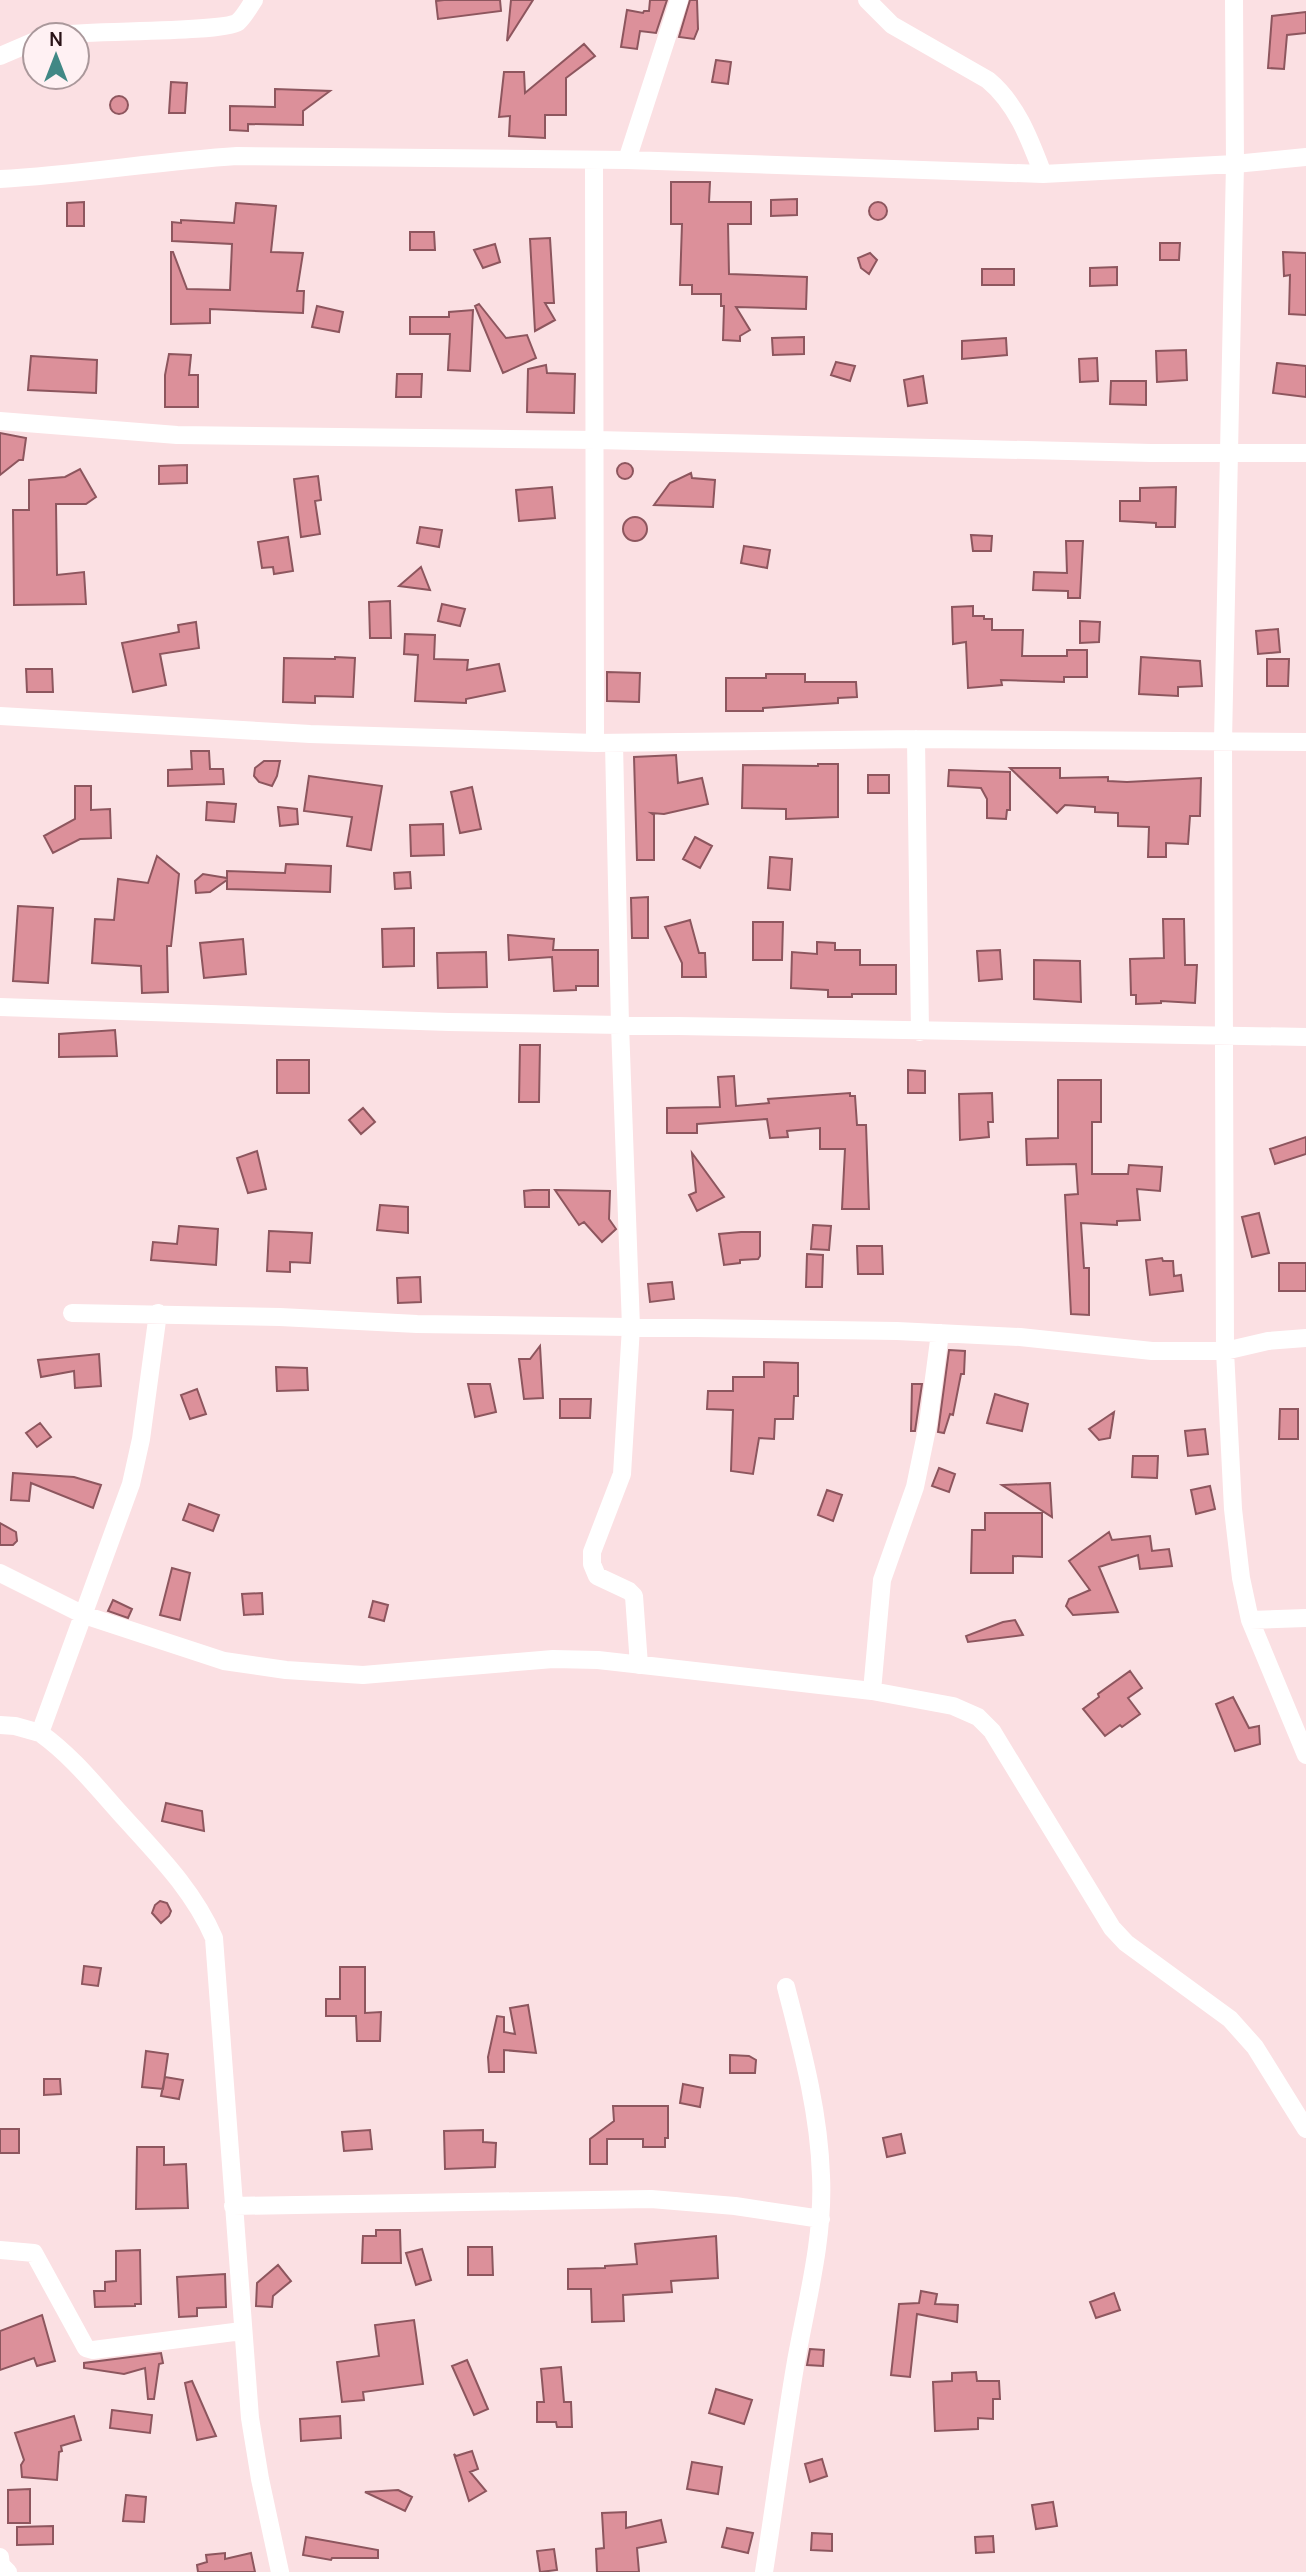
<svg xmlns="http://www.w3.org/2000/svg" width="1306" height="2572" font-family="Manrope,sans-serif">
  <style>
    .building { fill: #dc909a; stroke: #8d565e; stroke-width: 2 }
    .lines { fill: none; stroke-linecap: round; stroke-linejoin: round }
    .street { stroke: #fff; stroke-width: 18 }
  </style>
  <rect width="100%" height="100%" fill="#fbe0e3"/>
  <path class="building" d="M444,0H500L501,11L438,19L436,1Z
    M511,0H533L507,41Z
    M650,0H667L656,33L640,31L637,49L621,47L627,10L643,13L644,11H649Z
    M690,0H697L698,29L694,39L679,37Z
    M1306,12V33L1287,35L1284,69L1268,68L1272,16Z
    M584,44L595,56L566,78V115H545V138L509,136L510,116L499,117L504,72H524L525,93Z
    M716,60L731,62L728,84L712,82Z
    M171,82L187,83L185,113H169Z
    M275,89L330,91L303,111V125L248,124V131L230,130V106L275,107Z
    M110 105a9 9 0 1 1 18 0a9 9 0 1 1-18 0Z
    M671,182H710L709,202H751V224H728L729,274L807,277L806,309L736,307L750,330L740,336V341L723,340L724,306H721V294H692V285H680L682,224H671Z
    M797,199V215L771,216V200Z
    M869 211a9 9 0 1 1 18 0a9 9 0 1 1-18 0Z
    M84,202V226H67V203Z
    M236,203L276,206L271,252L303,253L297,291H304L303,313L210,309V323L171,324V252H173L187,289L230,290L232,244L172,241V222L181,223V220L234,223Z
    M410,232H434L435,250H410Z
    M550,238L554,303H545L555,320L535,331L530,239Z
    M1160,243H1180L1179,260H1160Z
    M495,244L500,262L483,268L474,250Z
    M1283,252L1306,253V315L1289,314L1290,275L1284,276Z
    M870,253L877,260L869,274L861,268L858,258Z
    M1117,267V285L1090,286V268Z
    M982,269H1014V285H982Z
    M479,304L506,338L527,335L536,358L503,373L475,306Z
    M317,306L343,312L339,332L312,327Z
    M473,310L470,371L448,370L450,334H410V317H449V312Z
    M804,337V354L773,355L772,338Z
    M1006,338L1007,355L962,359V341Z
    M1186,350L1187,380L1157,382L1156,351Z
    M169,354L191,355L189,375H198V407H165V375Z
    M31,356L97,360L96,393L28,390Z
    M1097,358L1098,381L1080,382L1079,359Z
    M836,362L855,366L850,381L831,375Z
    M1277,363L1306,366V397L1273,393Z
    M546,365L547,373L575,374L574,413L527,412L528,369Z
    M397,374H422L421,397H396Z
    M923,376L927,403L908,406L904,380Z
    M1111,381H1146V405L1110,404Z
    M0,433L26,438L23,460H19L0,475Z
    M617 471a8 8 0 1 1 16 0a8 8 0 1 1-16 0Z
    M187,465V483L159,484V466Z
    M80,469L96,497L86,504H56L57,575L84,572L86,604L14,605L13,510H29V480L65,477Z
    M691,473L692,478L715,480L713,507L654,505L670,483Z
    M318,476L321,500L315,501L320,534L301,537L294,479Z
    M552,487L555,518L519,521L516,490Z
    M1176,487L1175,527H1156V523L1120,521V501H1140V488Z
    M623 529a12 12 0 1 1 24 0a12 12 0 1 1-24 0Z
    M420,527L442,530L439,547L417,543Z
    M971,535L992,536L991,551H973Z
    M288,537L293,571L274,574L273,567L262,568L258,542Z
    M1066,541H1083L1080,598H1068V591L1033,590L1034,572L1067,573Z
    M744,546L770,550L767,568L741,563Z
    M421,567L430,590L399,586Z
    M390,601L391,638H370L369,602Z
    M442,604L465,609L460,626L438,621Z
    M973,606V616H984V619H992V630H1023L1022,656H1067V650H1087V677H1064V682L1001,680L1002,685L968,688L966,642L953,644L952,607Z
    M1080,621L1100,622L1099,642L1080,643Z
    M196,622L199,648L160,654L166,685L133,692L122,643L179,632L178,625Z
    M1278,629L1280,652L1258,654L1256,631Z
    M405,634L435,635L434,659L468,660L467,670L499,664L505,691L466,699V703L415,701L418,655L404,654Z
    M335,657L355,658L353,697L315,696V703L283,702L284,658L335,659Z
    M1141,657L1200,661L1202,686L1178,687V696L1139,694Z
    M1267,659H1289L1288,686H1267Z
    M26,669H52L53,692H27Z
    M607,672L640,673L639,702L607,701Z
    M766,674H805V682H856L857,697L838,698V703L763,708V711H726V678H766Z
    M191,751H209L210,769H223L224,784L168,786V770L192,769Z
    M676,755L678,783L702,778L708,804L664,814L651,813L654,815V860H637L634,757Z
    M264,761H280L277,776L272,786L259,782L254,776L255,768Z
    M818,764H838V817L786,819V809L742,808L743,765L818,766Z
    M1010,768H1060V778L1108,777V781L1127,782L1201,778L1200,816H1190L1188,844L1166,843V857H1148L1149,827L1118,826V813L1095,812V807L1065,805L1057,813Z
    M949,770L1010,772V810H1007L1006,819L987,818V799L981,788L948,786Z
    M868,775H889V793H868Z
    M309,776L382,786L371,850L347,846L352,817L304,811Z
    M75,786H91V810L110,809L111,838L80,839L53,853L44,836L75,819Z
    M472,787L481,829L460,833L451,792Z
    M207,802L236,804L234,822L206,820Z
    M278,807L297,809L298,824L280,826Z
    M443,824L444,855L411,856L410,825Z
    M695,837L712,846L700,868L683,859Z
    M157,856L179,874L171,946H167L168,992L142,993L141,966L92,963L95,919L114,920L118,879L148,883Z
    M770,857L792,859L790,890L768,888Z
    M286,864L331,866L330,892L227,889V880L210,892L196,893L195,881L203,874L227,878V871L285,873Z
    M410,872L411,888L395,889L394,873Z
    M648,897V938H632L631,898Z
    M18,906L53,908L48,983L13,981Z
    M1163,919H1184L1185,965H1197L1195,1003L1161,1001V1003L1136,1004V995H1131L1130,959L1164,958Z
    M690,920L699,953H705L706,977H682V963L665,927Z
    M753,922H783L782,960H753Z
    M414,928V966L383,967L382,929Z
    M508,935L554,939L553,950H598V986H576V990L554,991L552,957L509,960Z
    M243,939L246,974L204,978L200,943Z
    M817,942L835,943V950H860V965H896V994H852V997H828V990L791,988L792,952L817,954Z
    M1000,950L1002,979L979,981L977,951Z
    M486,952L487,987L438,988L437,953Z
    M1034,960L1080,961L1081,1002L1034,999Z
    M115,1030L117,1056L59,1057V1034Z
    M520,1045H540L539,1102H519Z
    M277,1060H309V1093H277Z
    M908,1070L925,1071V1093H908Z
    M734,1076L736,1106L769,1103L768,1099L850,1093V1096H855L857,1125H866L869,1209H842L845,1149H820V1128L787,1131L788,1137L770,1138L767,1119L697,1124V1133H667V1108L720,1107L718,1077Z
    M1058,1080H1101V1122H1092V1174H1128L1129,1165L1162,1167L1160,1191L1137,1189L1140,1220L1117,1221V1225L1081,1223L1084,1268H1089V1315L1071,1314L1065,1195L1078,1194L1076,1164L1027,1165L1026,1139L1058,1138Z
    M992,1093L993,1122H988L989,1137L960,1140L959,1094Z
    M363,1108L375,1122L361,1134L349,1120Z
    M1306,1137V1154L1275,1164L1270,1149Z
    M257,1151L266,1189L248,1193L237,1158Z
    M692,1153L724,1197L697,1211L689,1195L696,1192Z
    M533,1190H549V1207H525L524,1191Z
    M555,1190L610,1191L609,1219L616,1229L602,1242L584,1222L579,1225Z
    M380,1205L408,1207V1233L377,1230Z
    M1259,1213L1269,1253L1252,1257L1242,1217Z
    M813,1225L831,1226L829,1250L811,1249Z
    M179,1226L218,1229L216,1265L151,1260L153,1242L177,1244Z
    M269,1231L312,1233L310,1263L290,1262V1272L267,1271Z
    M741,1232H760V1256L758,1259L740,1260V1263L724,1265L719,1234Z
    M857,1246H882L883,1274H858Z
    M807,1254L823,1255L822,1287H806Z
    M1162,1258L1163,1261H1173L1174,1276L1181,1275L1183,1291L1150,1295L1146,1260Z
    M1279,1263H1306V1291H1279Z
    M420,1277L421,1302L398,1303L397,1278Z
    M672,1282L674,1299L650,1302L648,1284Z
    M540,1346L543,1398L524,1399L519,1359H530Z
    M949,1350L965,1351L964,1374H961L953,1415L950,1414L944,1433L938,1432Z
    M99,1354L101,1386L75,1388L74,1371L41,1377L38,1360Z
    M764,1362L798,1363V1396H794L793,1419H775L774,1439L759,1438L753,1474L731,1471L733,1410L707,1409L708,1391H733V1377H764Z
    M276,1367L307,1368L308,1390L277,1391Z
    M468,1384H490L496,1412L475,1417Z
    M912,1384H922L915,1431H911Z
    M197,1389L206,1414L190,1419L181,1395Z
    M995,1394L1028,1404L1022,1431L987,1423Z
    M560,1399H591L590,1418H560Z
    M1280,1409H1298V1439H1279Z
    M1114,1412L1110,1438L1099,1440L1089,1429Z
    M40,1423L51,1437L37,1447L26,1433Z
    M1205,1429L1208,1454L1188,1456L1185,1431Z
    M1133,1456H1158L1157,1478L1132,1477Z
    M939,1468L955,1474L949,1492L932,1486Z
    M13,1473L74,1477L101,1485L93,1508L31,1483L29,1501L11,1500Z
    M1050,1483L1052,1517L1002,1485Z
    M1210,1486L1215,1509L1196,1514L1191,1490Z
    M827,1490L842,1495L833,1521L818,1515Z
    M189,1504L219,1515L213,1531L183,1520Z
    M985,1513H1042V1557L1013,1556V1573H971L972,1530H985Z
    M0,1523L16,1532L17,1541L13,1545H0Z
    M1109,1532L1112,1540L1150,1536L1152,1551L1169,1549L1172,1566L1140,1569L1138,1555L1099,1567L1118,1612L1073,1615L1066,1606L1069,1599L1090,1590L1069,1561Z
    M172,1568L190,1573L180,1620L160,1615Z
    M262,1593L263,1614L244,1615L242,1594Z
    M113,1600L132,1609L128,1618L108,1611Z
    M373,1601L388,1605L384,1621L369,1617Z
    M1015,1620L1023,1635L968,1642L966,1636L1003,1622Z
    M1130,1671L1142,1688L1128,1698L1140,1714L1122,1727L1120,1725L1105,1736L1083,1709L1099,1697L1098,1694Z
    M1233,1697L1249,1728L1259,1726L1260,1744L1235,1751L1216,1704Z
    M166,1803L202,1811L204,1831L162,1821Z
    M160,1901L167,1903L171,1911L169,1916L161,1923L152,1913L155,1905Z
    M84,1966L101,1968L98,1986L82,1984Z
    M340,1967H365V2013L381,2012L380,2041H357L356,2016H326V1999H340Z
    M528,2005L536,2053L504,2050V2072H489L488,2057L497,2016L504,2017V2032L515,2034L510,2008Z
    M146,2051L168,2054L163,2089L142,2087Z
    M730,2055L749,2056L756,2060L755,2073H730Z
    M165,2077L183,2080L179,2099L161,2096Z
    M44,2079H60L61,2094L44,2095Z
    M683,2084L703,2088L700,2107L680,2103Z
    M613,2106H668V2138H665V2147H643V2139H607V2164H590V2139L614,2121Z
    M0,2129H19V2153H0Z
    M370,2130L372,2149L344,2151L342,2132Z
    M483,2130V2142L496,2143L495,2167L445,2169L444,2131Z
    M901,2134L905,2153L887,2157L883,2138Z
    M137,2147H164V2165L186,2164L188,2208L136,2209Z
    M376,2230H400L401,2263H362L363,2236H376Z
    M716,2236L718,2278L671,2281L672,2292L623,2295L624,2321L592,2322L591,2289H568V2269L605,2268V2266L637,2264L635,2244Z
    M468,2247H492L493,2275H468Z
    M422,2249L431,2280L416,2285L406,2253Z
    M140,2250L141,2304H135V2306L95,2307L94,2291H105V2282L116,2281V2251Z
    M278,2265L291,2281L273,2296L272,2307L256,2306L257,2283Z
    M225,2274L226,2307L197,2308V2316L179,2317L177,2277Z
    M921,2291L937,2294L935,2304L958,2305L957,2322L917,2314L910,2377L891,2375L899,2304L919,2303Z
    M1114,2293L1120,2310L1096,2318L1090,2302Z
    M42,2315L55,2361L37,2366L34,2358L0,2370V2331Z
    M414,2320L423,2384L363,2392L364,2400L342,2402L337,2362L379,2356L375,2325Z
    M810,2349L824,2350L823,2366L807,2365Z
    M161,2353L163,2363L159,2364L154,2399H148L145,2368L124,2374L84,2368V2363Z
    M467,2360L488,2409L474,2415L452,2366Z
    M561,2367L564,2402H571L572,2427H557L556,2422H537V2402H544L541,2369Z
    M976,2372L977,2381H999L1000,2399H993V2419L978,2418V2429L935,2431L933,2382L952,2381V2373Z
    M192,2381L216,2436L197,2440L185,2383Z
    M716,2389L752,2400L744,2424L709,2413Z
    M112,2410L152,2415L150,2433L110,2428Z
    M74,2416L81,2440L61,2446L62,2451L59,2452L57,2480L22,2477L21,2465L24,2460L15,2433Z
    M340,2416L341,2438L301,2441L300,2419Z
    M472,2451L478,2469L470,2472L486,2491L469,2501L454,2454L456,2456Z
    M822,2459L827,2476L810,2482L805,2464Z
    M692,2462L722,2467L718,2494L687,2489Z
    M30,2489V2523H8V2490Z
    M398,2490L412,2497L405,2511L365,2492Z
    M126,2495L146,2497L144,2522L123,2521Z
    M1053,2502L1057,2526L1036,2529L1032,2505Z
    M626,2512V2528L661,2520L666,2542L637,2548L639,2572H597L596,2549L604,2548L602,2513Z
    M53,2526V2544L17,2545V2527Z
    M727,2528L753,2533L748,2553L722,2547Z
    M812,2533L832,2534V2551L811,2550Z
    M993,2536L994,2552L976,2553L975,2537Z
    M306,2537L378,2550V2558H332L331,2560L303,2555Z
    M554,2549L557,2570L540,2572L537,2551Z
    M225,2553V2559L251,2553L255,2572H198L197,2565L207,2562L206,2555Z"/>
  <g class="lines">
    <path class="street" d="M867,0L892,25L988,80C1017,104 1030,140 1043,174
      M1234,0L1235,164L1223,741L1225,1351L1233,1509L1241,1578L1250,1620L1306,1618
      M60,35C92,30 222,33 238,22C244,17 250,6 254,0
      M0,56L35,41
      M594,160L595,743
      M627,160L679,0
      M0,179C79,175 158,161 237,156L627,160L1043,174L1235,164L1306,157
      M0,421L177,435L596,440L1151,453H1306
      M0,716L310,734L595,743L916,739L1306,742
      M916,739L920,1032
      M614,743L620,1025L631,1327L622,1474L592,1552V1564L597,1576L629,1591L634,1596L639,1665
      M0,1007L449,1022L1306,1037
      M72,1313L280,1317L417,1324L897,1331L1020,1337L1152,1351H1225L1268,1341L1306,1338
      M158,1313L141,1439L131,1484L40,1733C72,1756 94,1784 120,1813C155,1852 193,1889 214,1938L250,2418L260,2479L280,2572
      M0,1573L84,1615L224,1661L286,1670L363,1675L553,1659L598,1660L872,1691L953,1706L978,1717L992,1731L1112,1928L1126,1943L1230,2019L1255,2047L1306,2129
      M1250,1620L1306,1755
      M872,1691L882,1580L915,1487L928,1424L940,1333
      M0,1725L15,1726L40,1733
      M233,2206L651,2199L735,2206L821,2219
      M0,2250L34,2253L86,2348L93,2350L242,2331
      M0,2557L1,2565L8,2572
      M764,2572C775,2502 784,2431 796,2361C807,2300 824,2238 821,2176C819,2111 802,2049 786,1987"/>
  </g>
  <g transform="translate(56 56)"><circle r="33" fill="#fff1f3" stroke="#aa989b" stroke-width="2"/>
  <path d="M0-5L12 26L0 18L-12 26Z" fill="#418885"/>
  <text y="-10" font-size="19" font-weight="bold" text-anchor="middle" fill="#2a1317">N</text>
  </g>
</svg>
